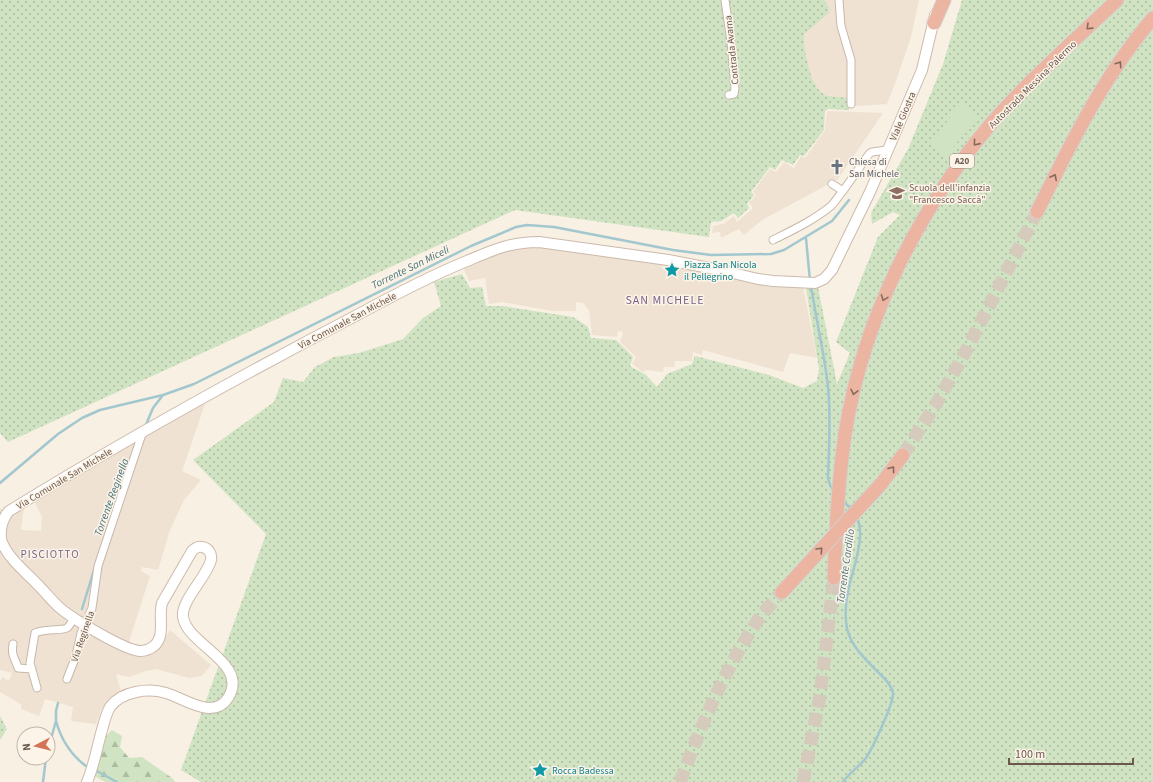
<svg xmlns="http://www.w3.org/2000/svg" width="1153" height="782" font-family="'Source Sans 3',sans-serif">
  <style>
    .residential { fill: #efe2d2 }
    .grass { fill: url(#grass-dots) }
    .forest { fill: url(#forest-firs) }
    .garden { fill: #d0e3c3 }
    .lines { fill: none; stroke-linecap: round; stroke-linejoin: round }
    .stream { stroke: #a2c7cf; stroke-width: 2.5 }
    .highway-tunnel { stroke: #d5cabc; stroke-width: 13; stroke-dasharray: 13 6; stroke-linecap: butt }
    .street-casing { stroke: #c7b8ab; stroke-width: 9 }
    .secondary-casing { stroke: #ccbaac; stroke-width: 12 }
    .highway-casing { stroke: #d6d0cd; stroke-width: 15 }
    .street { stroke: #fff; stroke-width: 7 }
    .secondary { stroke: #fff; stroke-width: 10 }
    .highway { stroke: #ebb5a1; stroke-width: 13 }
    .highway-bridge-casing { stroke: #d6d0cd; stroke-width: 15; stroke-linecap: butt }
    .highway-bridge { stroke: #ebb5a1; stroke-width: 13 }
    .oneway { stroke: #856b5d }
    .labels { text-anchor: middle; stroke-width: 3; stroke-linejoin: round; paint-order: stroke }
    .shield { fill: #fcf4e8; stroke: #97877b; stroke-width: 1 }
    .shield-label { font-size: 9px; font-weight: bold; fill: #6c584c }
    .street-label { font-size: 10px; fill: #6c584c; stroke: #fcf4e8 }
    .worship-label { font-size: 10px; fill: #5b616d; stroke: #fcf4e8; text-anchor: start }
    .education-label { font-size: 10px; fill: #785e54; stroke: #fcf4e8; text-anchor: start }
    .culture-label { font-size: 10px; fill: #0d838f; stroke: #fcf4e8; text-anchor: start }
    .water-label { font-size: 11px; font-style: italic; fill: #4a747d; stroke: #fcf4e8 }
    .neighbourhood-label { font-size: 11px; letter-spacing: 1px; fill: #7d6589; stroke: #fcf4e8 }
    .quarter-label { font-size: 12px; letter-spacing: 1px; fill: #7d6589; stroke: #fcf4e8 }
  </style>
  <defs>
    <pattern id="grass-dots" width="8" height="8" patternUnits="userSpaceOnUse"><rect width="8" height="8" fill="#d0e3c3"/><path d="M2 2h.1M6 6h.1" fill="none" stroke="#adbba1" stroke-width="1.8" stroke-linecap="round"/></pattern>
    <pattern id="forest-firs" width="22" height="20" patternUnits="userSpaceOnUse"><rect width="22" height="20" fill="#d0e3c3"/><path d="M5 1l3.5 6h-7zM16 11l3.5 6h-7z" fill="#adbba1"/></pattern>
  </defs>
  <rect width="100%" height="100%" fill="#f8f0e2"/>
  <path class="residential" d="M692,0H919L911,37L897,78L887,104L704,116Z
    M827,111L883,113L838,179L762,220L744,235L739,229L721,238L720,232L712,233L713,226L723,224L734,216L737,222L753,208L749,203L756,195L753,192L770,169L776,172L784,162L794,168L801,156L805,158L825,130Z
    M541,245L635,257L803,286L817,358L790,353L783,372L703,350L702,355L693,352L692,361H675L674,367H664L663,372L646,370L643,372L632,364L636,357L620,342L623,332L618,331L617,337L592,335L589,310L583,303L576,302V311H552L502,302L489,304L485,278L469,281L463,267L505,249Z
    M207,398L182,471L201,480L184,500L170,530L158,570L142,567L141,571L150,576L126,651L138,654L156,652L170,630L211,665L202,676L189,678L156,669L146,671L129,677L116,674L121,691L110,698L101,710L96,724L71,721L73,707L45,699L39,716L21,709V704L0,692V681L2,677L9,681L12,673L0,670V508L9,516L24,507L21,530L41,531L42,517L34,501Z"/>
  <path class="grass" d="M0,0H824L829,7V13L804,34C803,46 809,74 815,84C817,89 822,93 826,96L848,98L849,110L828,109L825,111L824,130L804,156L800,155L793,165L782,160L775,170L770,167L751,192L754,195L747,204L749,208L738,218L734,213L721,221L711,222L709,237L515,210L8,442L0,433Z
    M962,0H1153V782H201L181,770L266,534L193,460L274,402L283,378L303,382L315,367L334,357L359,353L403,339L423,318L441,306L434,282L462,274L470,288L482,287L486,306H502L573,317L588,327L591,338L616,340L633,357L630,366L646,375L657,387L667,374L692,364L695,356L769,375L803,388L817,381L819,369L806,288L818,287L837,384L850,353L836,342L878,237L900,215L893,212L872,224L871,213L908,149L943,64Z
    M0,716L7,729L0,740Z"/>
  <path class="forest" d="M112,730L122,736L120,747L129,758L142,757L172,778L175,782H105L93,775L104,738Z"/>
  <path class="garden" d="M961,103L978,116L945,158L930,144Z"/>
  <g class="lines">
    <path class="stream" d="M806,238L810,281
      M811,286C816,319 824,352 828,386C831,417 829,447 828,478L830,485L834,492
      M145,427L153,408L163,395
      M0,483L58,434L82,418L100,410L163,395L194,384L471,246L516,227L527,225L554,227L673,250L711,255L771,254L784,250L832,221L849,200
      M843,501L852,510
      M82,609L95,567
      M56,721C61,739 71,755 86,766
      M48,749L56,721V711L58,703
      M95,770L117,782
      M43,782L46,758
      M843,782C849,773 859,767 866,758C872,749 894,703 893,693C892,686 886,680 882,676C866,660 847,644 846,621C845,610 846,598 849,587C853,568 867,534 856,516"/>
    <path class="highway-tunnel" d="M903,455L936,404L967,349L1037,212
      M680,782C701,726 724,670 758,620C765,610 774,601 782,592
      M803,782L820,696L834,578"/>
    <defs>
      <path id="street" d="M725,0L731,42L735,88L734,94L729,95
        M839,0L841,26L851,60V104
        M832,184L843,191L869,154L872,152L887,150
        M773,240C793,230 814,220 831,206C836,201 839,195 843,191
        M13,644C11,657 15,657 18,668L32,669
        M67,679L76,656L81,633L92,608L98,566L143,431
        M37,688L30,663L35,633C45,628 62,631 67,628C70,626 72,621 74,617"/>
      <path id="secondary" d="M87,782C94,766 97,747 102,730C104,722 106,714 110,707C116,699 126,694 136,692C146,690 156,690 166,693C184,698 213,721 228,698C250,663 187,645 183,617C181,600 207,577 211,560C212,554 209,548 202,547C198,546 195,548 192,551L162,603C158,617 166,636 154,646C150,649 145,651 140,651C124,650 73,619 60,608C52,601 46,593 39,586C26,572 6,557 1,539C0,528 2,519 9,511C123,441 240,376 359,314C394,295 430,276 467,261C493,250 510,242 539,242L668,260L720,270L758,279L773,281L815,283L824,279L832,270L870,192L922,70L935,15"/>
      <path id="highway" d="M934,23L944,0
        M1037,212C1070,145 1104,75 1153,18
        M881,484L903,455
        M834,578C836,530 838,482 845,434C863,320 916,213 990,125C1029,80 1074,41 1117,0
        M782,592L794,579"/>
    </defs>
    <use href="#street" class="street-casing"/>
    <use href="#secondary" class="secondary-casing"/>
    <use href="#highway" class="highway-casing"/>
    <use href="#street" class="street"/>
    <use href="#secondary" class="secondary"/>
    <use href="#highway" class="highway"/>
    <defs>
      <path id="highway-bridge" d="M794,579L881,484"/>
    </defs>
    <use href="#highway-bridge" class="highway-bridge-casing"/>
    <use href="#highway-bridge" class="highway-bridge"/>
  </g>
  <defs><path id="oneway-chevron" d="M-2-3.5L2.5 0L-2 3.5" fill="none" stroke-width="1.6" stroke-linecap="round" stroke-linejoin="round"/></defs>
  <g class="oneway">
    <use href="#oneway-chevron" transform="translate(1089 27) rotate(136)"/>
    <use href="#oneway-chevron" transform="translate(1119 64) rotate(-56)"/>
    <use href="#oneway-chevron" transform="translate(976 143) rotate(129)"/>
    <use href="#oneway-chevron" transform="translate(1054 177) rotate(-63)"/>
    <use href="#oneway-chevron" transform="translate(884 298) rotate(111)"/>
    <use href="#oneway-chevron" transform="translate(854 392) rotate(103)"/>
    <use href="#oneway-chevron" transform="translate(892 469) rotate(-53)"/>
    <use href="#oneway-chevron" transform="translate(820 550) rotate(-47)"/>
  </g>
  <defs>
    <symbol id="church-bare" viewBox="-9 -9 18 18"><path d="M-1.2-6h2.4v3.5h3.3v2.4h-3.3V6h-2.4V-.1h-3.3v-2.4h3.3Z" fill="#6b7280" stroke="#fcf4e8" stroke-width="2.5" paint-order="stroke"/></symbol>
    <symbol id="school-bare" viewBox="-9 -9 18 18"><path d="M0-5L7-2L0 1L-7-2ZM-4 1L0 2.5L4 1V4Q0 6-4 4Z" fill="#8d6e63" stroke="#fcf4e8" stroke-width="2.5" paint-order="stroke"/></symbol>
    <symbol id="sight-bare" viewBox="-9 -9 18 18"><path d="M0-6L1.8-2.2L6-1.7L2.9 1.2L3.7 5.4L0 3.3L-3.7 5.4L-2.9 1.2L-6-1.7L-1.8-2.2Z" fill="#0f9aa8" stroke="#fcf4e8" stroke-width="2.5" paint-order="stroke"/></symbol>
  </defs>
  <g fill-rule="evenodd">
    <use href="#church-bare" x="826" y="156" width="22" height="22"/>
    <use href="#school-bare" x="886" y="182" width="22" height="22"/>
    <use href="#sight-bare" x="661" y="259" width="22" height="22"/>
    <use href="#sight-bare" x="529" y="759" width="22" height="22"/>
  </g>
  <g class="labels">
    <rect class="shield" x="950" y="154" width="24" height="14" rx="3"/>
    <g class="shield-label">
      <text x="962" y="164">A20</text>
    </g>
    <g class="street-label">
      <text transform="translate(731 50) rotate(-96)" y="4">Contrada Avarna</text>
      <text transform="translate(1032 84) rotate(-45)" y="4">Autostrada Messina-Palermo</text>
      <text transform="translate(902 116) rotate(-67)" y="4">Viale Giostra</text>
      <text transform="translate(347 320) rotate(-28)" y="4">Via Comunale San Michele</text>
      <text transform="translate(64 478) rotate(-31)" y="4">Via Comunale San Michele</text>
      <text transform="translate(82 636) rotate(-71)" y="4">Via Reginella</text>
    </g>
    <g class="worship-label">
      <text x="849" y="165">Chiesa di<tspan x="849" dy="12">San Michele</tspan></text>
    </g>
    <g class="education-label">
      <text x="909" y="191">Scuola dell'infanzia<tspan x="909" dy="12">"Francesco Saccà"</tspan></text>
    </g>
    <g class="culture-label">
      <text x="684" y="268">Piazza San Nicola<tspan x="684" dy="12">il Pellegrino</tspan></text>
      <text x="552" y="774">Rocca Badessa</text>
    </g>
    <g class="water-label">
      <text transform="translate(410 267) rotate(-26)" y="4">Torrente San Miceli</text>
      <text transform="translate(111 497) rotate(-70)" y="4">Torrente Reginella</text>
      <text transform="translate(845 566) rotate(-82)" y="4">Torrente Cardillo</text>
    </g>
    <g class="neighbourhood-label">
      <text x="50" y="558">PISCIOTTO</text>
    </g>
    <g class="quarter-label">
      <text x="665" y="304">SAN MICHELE</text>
    </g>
  </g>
  <g transform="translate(36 746) rotate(263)"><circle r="19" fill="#fcf4e8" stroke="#c2b6aa"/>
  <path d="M0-3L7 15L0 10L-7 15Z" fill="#d27457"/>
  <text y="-6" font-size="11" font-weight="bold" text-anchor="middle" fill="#6c584c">N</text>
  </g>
  <path d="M1009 758v6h124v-6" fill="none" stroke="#6c584c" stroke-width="2"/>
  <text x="1015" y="758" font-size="12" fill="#6c584c" stroke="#fcf4e8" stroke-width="3" paint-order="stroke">100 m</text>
</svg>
